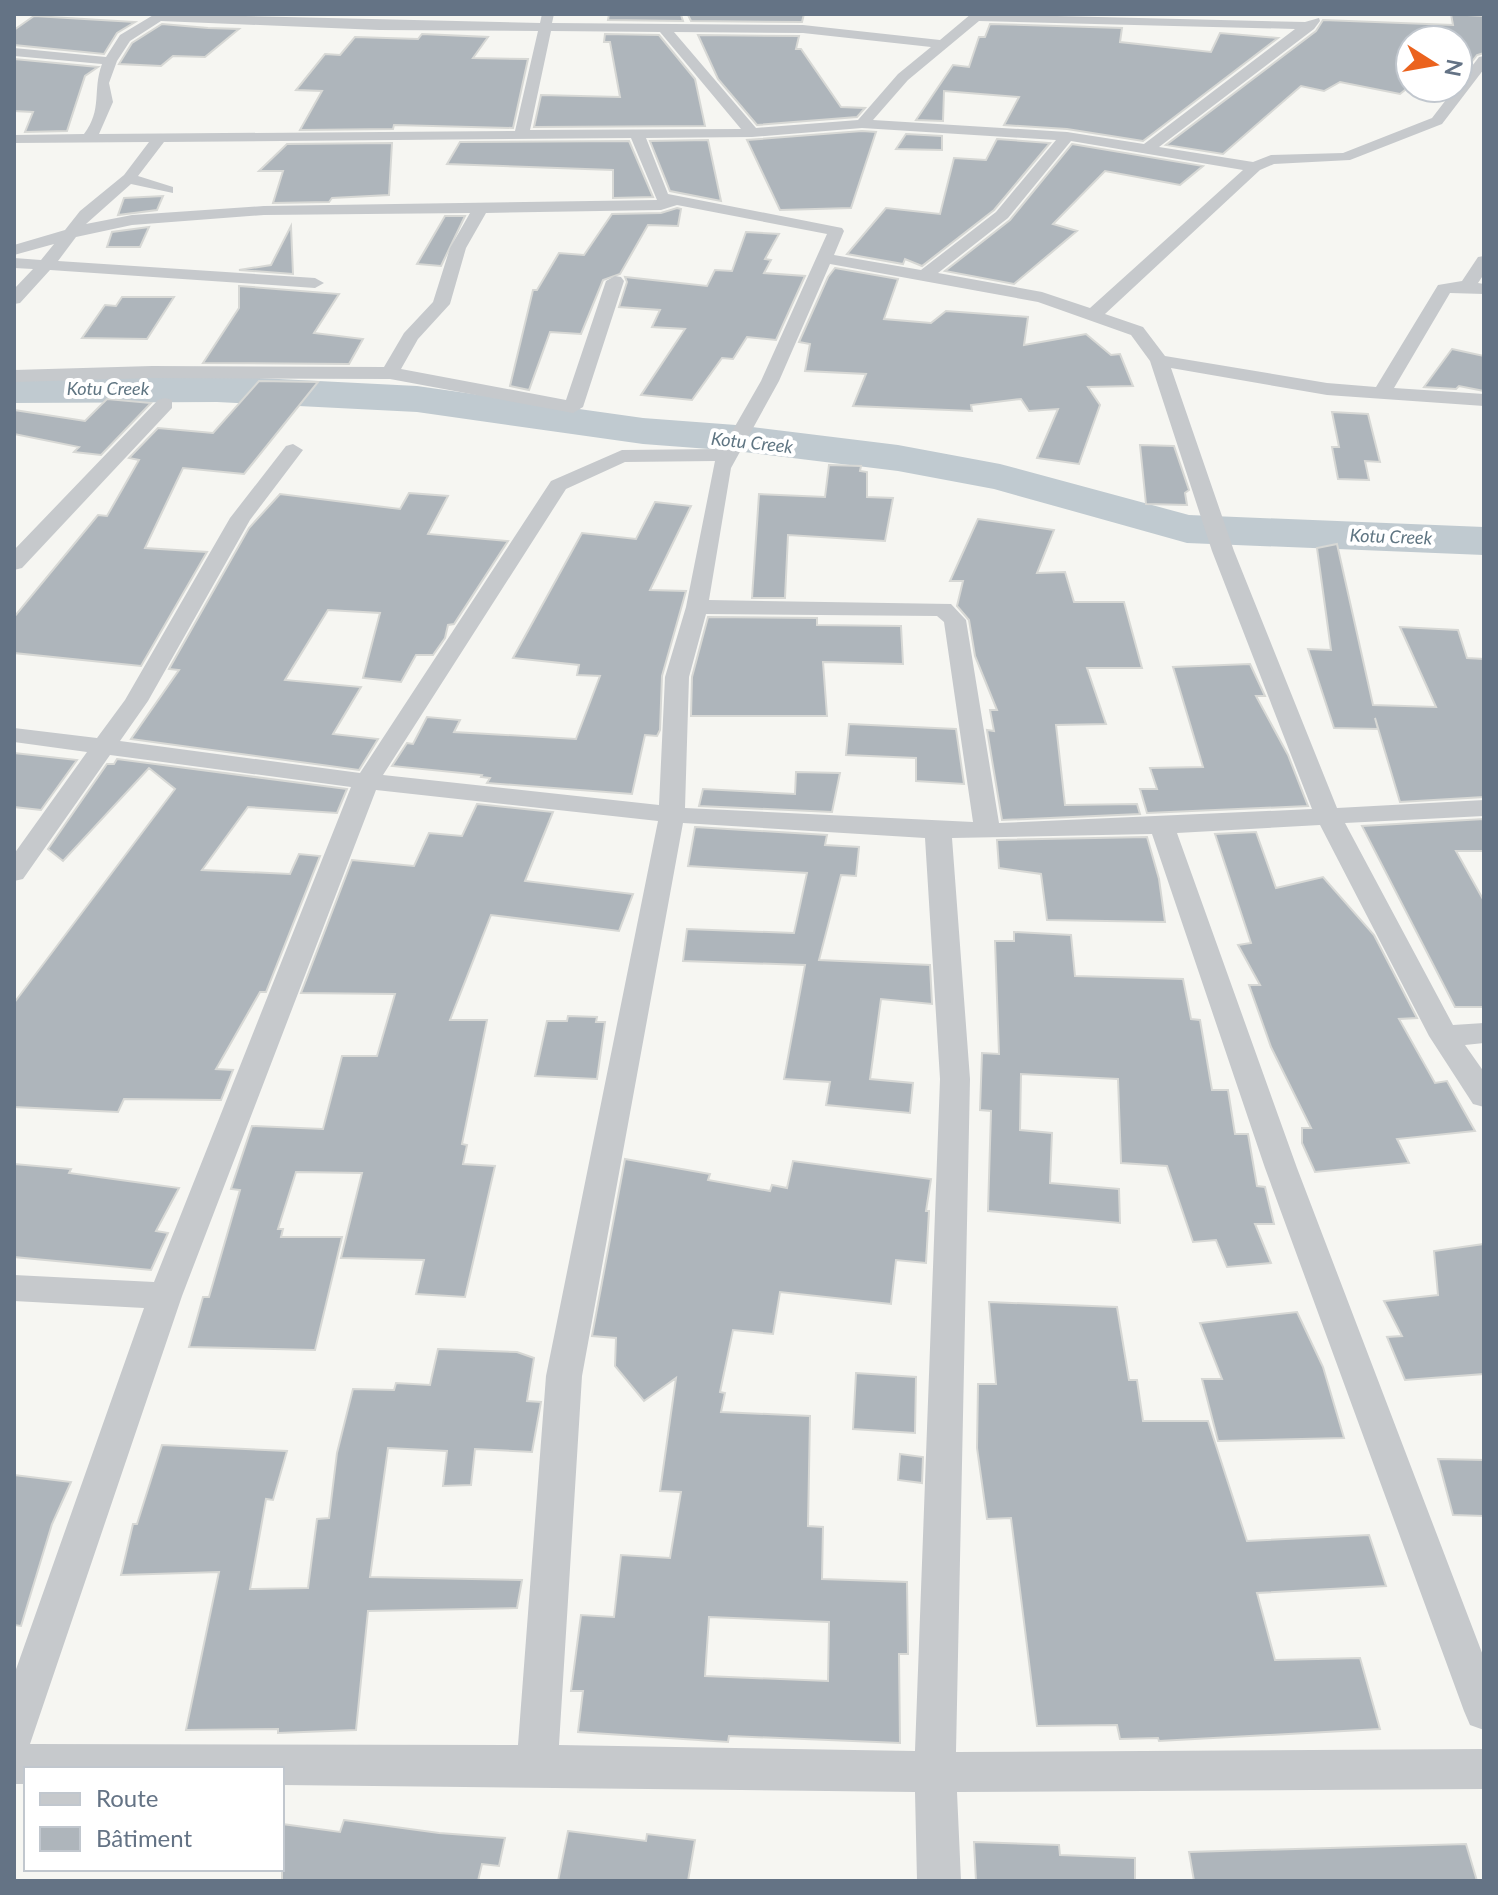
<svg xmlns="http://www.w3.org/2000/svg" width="1498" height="1895" font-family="Lato,sans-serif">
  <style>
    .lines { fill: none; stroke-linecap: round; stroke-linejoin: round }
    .river { fill: #c0cad0; fill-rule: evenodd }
    .building { fill: #aeb5bb; stroke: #d7d8d5; stroke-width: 2; fill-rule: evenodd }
    .minor { fill: #c6c9cc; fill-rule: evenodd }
    .labels { text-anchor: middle; stroke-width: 8; stroke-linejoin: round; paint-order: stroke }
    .far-water-label { font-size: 18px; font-style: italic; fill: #5f7582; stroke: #fff }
  </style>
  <rect width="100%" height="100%" fill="#f6f6f2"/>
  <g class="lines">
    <path class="river" d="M217,376L417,386L643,418L736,425L898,445L1000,464L1189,515L1484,527V555L1187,543L994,489L898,471L736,451L643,444L417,412L217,402L14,403V377Z"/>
  </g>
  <path class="building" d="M609,14H675L681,15L683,21L608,20Z
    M757,14H804L802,22L691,21L688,15Z
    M1451,14L1484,16V53L1477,55L1463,73L1458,72V40H1410V86L1400,94L1340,82L1324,91L1301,86L1223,154L1166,145L1316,31L1323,20L1453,25Z
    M34,16L135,22L117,33L104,54L14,45V30Z
    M162,24L208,28L239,29L205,57L173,56L161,66L119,64L132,43Z
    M990,24L1122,28L1120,42L1211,52L1220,33L1278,38L1143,141L1067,129L1004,125L1019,97L944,91L943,121L916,120L953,65L969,67L979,37H985Z
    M422,34L488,37L473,58L528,59L513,128L394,125L393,129L300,130L322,91L296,90L325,54L340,55L355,37L418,39Z
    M605,34L659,35L695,79L705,126L534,127L541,95L620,97L610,42H604Z
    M698,35L799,36L796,49H801L841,107L865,108L857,117L757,125L718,79Z
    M14,59L98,67L85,76L67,131L25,132L33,112L14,111Z
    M862,131L876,132L851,208L780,210L747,140Z
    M906,134L942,136V150L896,149Z
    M997,139L1050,143L994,210L922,266L905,259L903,264L847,254L886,208L940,214L954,158L986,160Z
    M708,140L721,201L670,191L650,141Z
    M629,141L653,197L613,198V170L447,164L460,142Z
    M392,143L389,195L332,198L329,202L273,203L283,171H259L287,144Z
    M1072,144L1203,166L1180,185L1105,171L1053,224L1077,231L1014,284L945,271L1010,220Z
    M163,196L157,210L118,215L124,198Z
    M677,208L681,209L678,226L648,225L620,274L603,280L581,334L550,332L529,390L510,386L533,290H537L559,253L584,255L612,214L661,213Z
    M445,216H465L441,266L417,264Z
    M291,226L293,274L239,270L271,265Z
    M149,227L140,247H107L112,232Z
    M746,232L779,234L765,259L771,260L764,273L805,276L776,340L747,337L733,359L722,358L692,400L641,395L685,329L652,327L660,310L619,307L627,282L625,277L707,286L715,270L732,271Z
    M835,268L898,279L884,319L931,323L946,311L1028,317L1024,345L1086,334L1111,355L1120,354L1133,386L1088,387L1100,405L1079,464L1037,458L1058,409L1029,411L1021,399L971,405L972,411L853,406L866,374L805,371L810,344L799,342L828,277Z
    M239,286L339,294L314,333L363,339L349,364L203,363L239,308Z
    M122,297H174L147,339L82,338L105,305L116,306Z
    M1452,349L1484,356V391L1459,386L1456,389L1424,387Z
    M259,381L318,382L244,474L183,468L145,548L207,552L141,666L14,653V617L98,515L107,516L139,460L129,458L158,428L213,433Z
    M107,399L151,403L101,455L74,452L79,447L14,434V410L85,421Z
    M1332,412L1368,414L1380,462L1365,461L1369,480L1338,479L1332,447H1339Z
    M1140,445L1174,446L1189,490L1185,493L1187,505L1146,504Z
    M829,465L861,466L860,471L867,472V497L893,498L885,541L788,535L785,598H752L759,494L825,497Z
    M409,493L448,496L428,534L508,541L454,624L448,625L445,638L433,655H416L401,682L363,678L380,613L328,610L285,680L361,687L333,734L378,739L359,770L131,739L179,670L169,669L249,528L280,494L400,509Z
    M655,502L691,506L650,590L686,591L662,676L660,730L657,736L645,735L632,794L487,783L490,778L481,777L482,775L392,766L407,743L413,744L427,717L460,720L454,732L576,739L600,676L577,675L579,665L513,658L582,533L636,539Z
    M978,519L1054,530L1037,573L1065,572L1074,602H1124L1142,668H1087L1106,724L1056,725L1065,805L1137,804L1140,814L1002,820L987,730L994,731L990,710H997L975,656L969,620L957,606L963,581H950Z
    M1337,544L1373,705L1436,707L1400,627L1458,630L1467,658L1484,659V797L1400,802L1375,718L1378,729L1334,728L1308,649L1331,650L1317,548Z
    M708,617L817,618V625L901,626L903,664L823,662L827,716H691L692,677Z
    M1250,664L1265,696H1256L1288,755L1308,806L1147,813L1140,789H1157L1150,768L1203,767L1173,667Z
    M849,724L956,729L964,784L916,781V758L846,755Z
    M14,753L77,760L41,810L14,807Z
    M117,759L347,789L337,813L248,807L202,870L290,874L299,854L320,856L266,992H260L216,1069L233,1070L221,1100L124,1099L118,1112L14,1107V1003L175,789L149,768L63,861L48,849L107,764H114Z
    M796,772L840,773L832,812L699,806L703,789L795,794Z
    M477,804L553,812L525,881L633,894L619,931L491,915L450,1020H487L462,1144L467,1145L463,1164L495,1166L465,1297L416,1294L424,1260L341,1258L362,1173L296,1172L278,1229H283L281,1237H342L315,1350L189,1347L203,1297H209L240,1190L231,1189L252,1126L323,1129L342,1056H377L395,994L301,993L352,860L414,866L429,833L462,836Z
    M1484,819V851H1456L1484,901V1007H1455L1362,826Z
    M695,827L827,835L825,845L859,847L856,876L841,875L819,960L930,965L932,1004L881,999L870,1079L913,1083L910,1113L826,1105L830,1082L784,1079L805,965L683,961L687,929L794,933L807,873L688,866Z
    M1256,832L1276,888L1323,877L1374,935L1417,1018L1399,1019L1435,1083L1447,1081L1475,1131L1397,1139L1409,1163L1315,1172L1302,1143V1128H1311L1271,1047L1249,985H1260L1238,945L1251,943L1215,834Z
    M1147,837L1159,879L1165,922L1047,920L1041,874L999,868L997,840Z
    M1014,932L1071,935L1075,976L1183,979L1191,1019L1200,1020L1212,1090H1228L1235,1134H1248L1257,1186L1265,1187L1274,1224H1255L1271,1263L1227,1267L1216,1240L1193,1242L1167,1166L1121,1163L1118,1079L1021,1074L1020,1130L1052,1133L1050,1183L1119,1189L1120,1223L988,1211L991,1111L980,1110L982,1053L999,1054L995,941H1014Z
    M568,1016L597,1017L596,1022H605L597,1079L535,1076L547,1021H567Z
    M625,1159L710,1174L708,1180L770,1191L772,1185L787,1188L793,1161L931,1179L926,1211H929L926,1263L896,1260L891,1304L780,1292L773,1334L733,1330L720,1392L725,1393L721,1412L810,1416L808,1526L823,1527L822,1579L907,1582L908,1654H899L900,1743L729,1736L728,1742L578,1732L583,1691H571L581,1615L614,1617L621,1555L670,1558L681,1492L660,1491L676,1378L644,1401L615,1366L616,1338L592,1336ZM709,1617L829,1622L828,1681L705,1676Z
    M14,1164L71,1169L69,1173L179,1188L156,1231L168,1233L151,1270L14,1257Z
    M1484,1244V1374L1405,1380L1387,1337L1402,1336L1384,1301L1438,1295L1434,1251Z
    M989,1302L1117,1307L1129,1380H1137L1143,1421H1208L1247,1541L1369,1535L1386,1586L1257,1593L1275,1660L1360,1658L1380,1729L1159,1741L1158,1738L1120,1739L1117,1725L1037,1726L1011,1518L987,1519L977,1448L978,1384H996Z
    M1297,1312L1323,1367L1344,1438L1218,1441L1202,1379H1222L1200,1323Z
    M438,1349L517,1352L534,1358L527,1401L541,1402L532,1452L475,1449L471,1485L443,1486L447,1451L388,1448L370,1577L522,1580L517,1608L368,1611L356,1730L278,1733V1729L186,1730L219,1572L121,1575L133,1524H137L162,1445L287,1451L273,1500L266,1499L250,1589L308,1588L317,1519L329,1518L337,1453L353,1389L394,1390L396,1383L430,1385Z
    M856,1373L916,1377L915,1433L853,1429Z
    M900,1454L923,1457L922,1483L898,1480Z
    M1438,1459L1484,1460V1516L1453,1515Z
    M14,1475L71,1482L52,1524L21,1626L14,1625Z
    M344,1820L439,1833L505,1838L499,1866L482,1864L478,1881H282V1824L340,1832Z
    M568,1831L646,1841L647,1834L695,1840L688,1881H558Z
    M974,1842L1059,1845L1060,1855L1135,1858V1881H976Z
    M1466,1844L1477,1881H1194L1189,1852Z"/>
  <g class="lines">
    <path class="minor" d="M155,14L540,23L542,14H554L552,23L803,25L940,40L971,14L1305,22L1319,18L1320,21L1314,29L1159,147L1253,162L1271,155L1343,153L1432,118L1479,57L1484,56V69L1442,124L1350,160L1274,164L1260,170L1105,314L1143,327L1165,356L1327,383L1376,387L1438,285L1462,281L1478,257L1484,256V274L1478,283L1484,284V294L1450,293L1394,388L1484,394V406L1327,395L1171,368L1234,551L1337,808L1484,800V816L1345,823L1453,1025L1484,1023V1043L1465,1045L1484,1072V1107L1473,1104L1429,1036L1320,825L1177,833L1297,1168L1484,1658V1730L1470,1725L1464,1711L1265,1168L1152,834L952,838L970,1079L956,1752L1484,1749V1789L957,1792L961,1881H917L915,1792L282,1785V1769H26V1784H14V1675L144,1308L14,1301V1275L154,1282L351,787L110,755L23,879L14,881V854L87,752L14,742V728L97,738L125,700L230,518L286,446L293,444L303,450L250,520L148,701L120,741L360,773L551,481L622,450L722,449L761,381L827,234L677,205L661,210L486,213L466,248L450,304L418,339L401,369L566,400L606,281L615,276L621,277L624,281L583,407L573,413L390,379L152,378L14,382V370L152,366L384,367L404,333L433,302L450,248L470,213L264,215L132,225L76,237L58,261L315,278L324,283L315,288L50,270L20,303L14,304V289L33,269L14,268V258L41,260L54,244L14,255V245L65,230L80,211L124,175L149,142L14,143V135L84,134C103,109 92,91 102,64L14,56V48L106,57L120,35ZM161,21L379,30L538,31L515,131L99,134L113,102L109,83L117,61L130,41ZM979,21L1295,29L1144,144L1067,132L873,120L908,80ZM551,31L660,32L741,129L530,130ZM674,32L803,33L931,47L898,74L858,120L756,128ZM862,128L1056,140L996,212L921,270L834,255L844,231L842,228L668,194L646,138L752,137ZM631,138L657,200L264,206L132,215L86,224L131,184L173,193V187L138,176L164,142ZM1071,141L1243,170L1090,308L1042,292L938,273L1008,218ZM830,264L1038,302L1131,335L1150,361L1212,551L1312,809L999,823L966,620L951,604L709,600L731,468L779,381ZM715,461L686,607L665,677L659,805L383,775L566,489L625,462ZM706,614L937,616L944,622L973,822L685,808L689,677ZM376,790L658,821L546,1376L518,1745L30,1744L182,1296ZM683,823L925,838L940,1079L915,1751L559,1745L582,1376Z
      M165,398L172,400V408L22,568L14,570V550L158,400Z"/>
  </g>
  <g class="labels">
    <g class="far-water-label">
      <text x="108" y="395">Kotu Creek</text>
      <text transform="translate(752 443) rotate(6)" y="6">Kotu Creek</text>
      <text transform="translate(1391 537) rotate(2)" y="6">Kotu Creek</text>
    </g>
  </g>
  <rect width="1498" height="1895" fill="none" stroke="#647385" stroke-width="32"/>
  <rect x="24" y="1767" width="260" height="104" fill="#ffffff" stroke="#c1c7ce" stroke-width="2"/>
  <rect x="40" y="1793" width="40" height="12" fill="#c6c9cc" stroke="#c1c7ce" stroke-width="2"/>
  <text x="96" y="1807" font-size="24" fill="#647385">Route</text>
  <rect x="40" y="1827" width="40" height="24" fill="#aeb5bb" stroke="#c1c7ce" stroke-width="2"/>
  <text x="96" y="1847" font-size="24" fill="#647385">Bâtiment</text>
  <g transform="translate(1434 64) rotate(101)"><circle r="38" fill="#ffffff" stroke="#c1c7ce" stroke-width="2"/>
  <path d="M0-6L14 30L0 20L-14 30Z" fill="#eb631e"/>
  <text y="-12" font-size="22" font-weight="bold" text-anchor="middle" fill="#647385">N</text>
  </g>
</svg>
